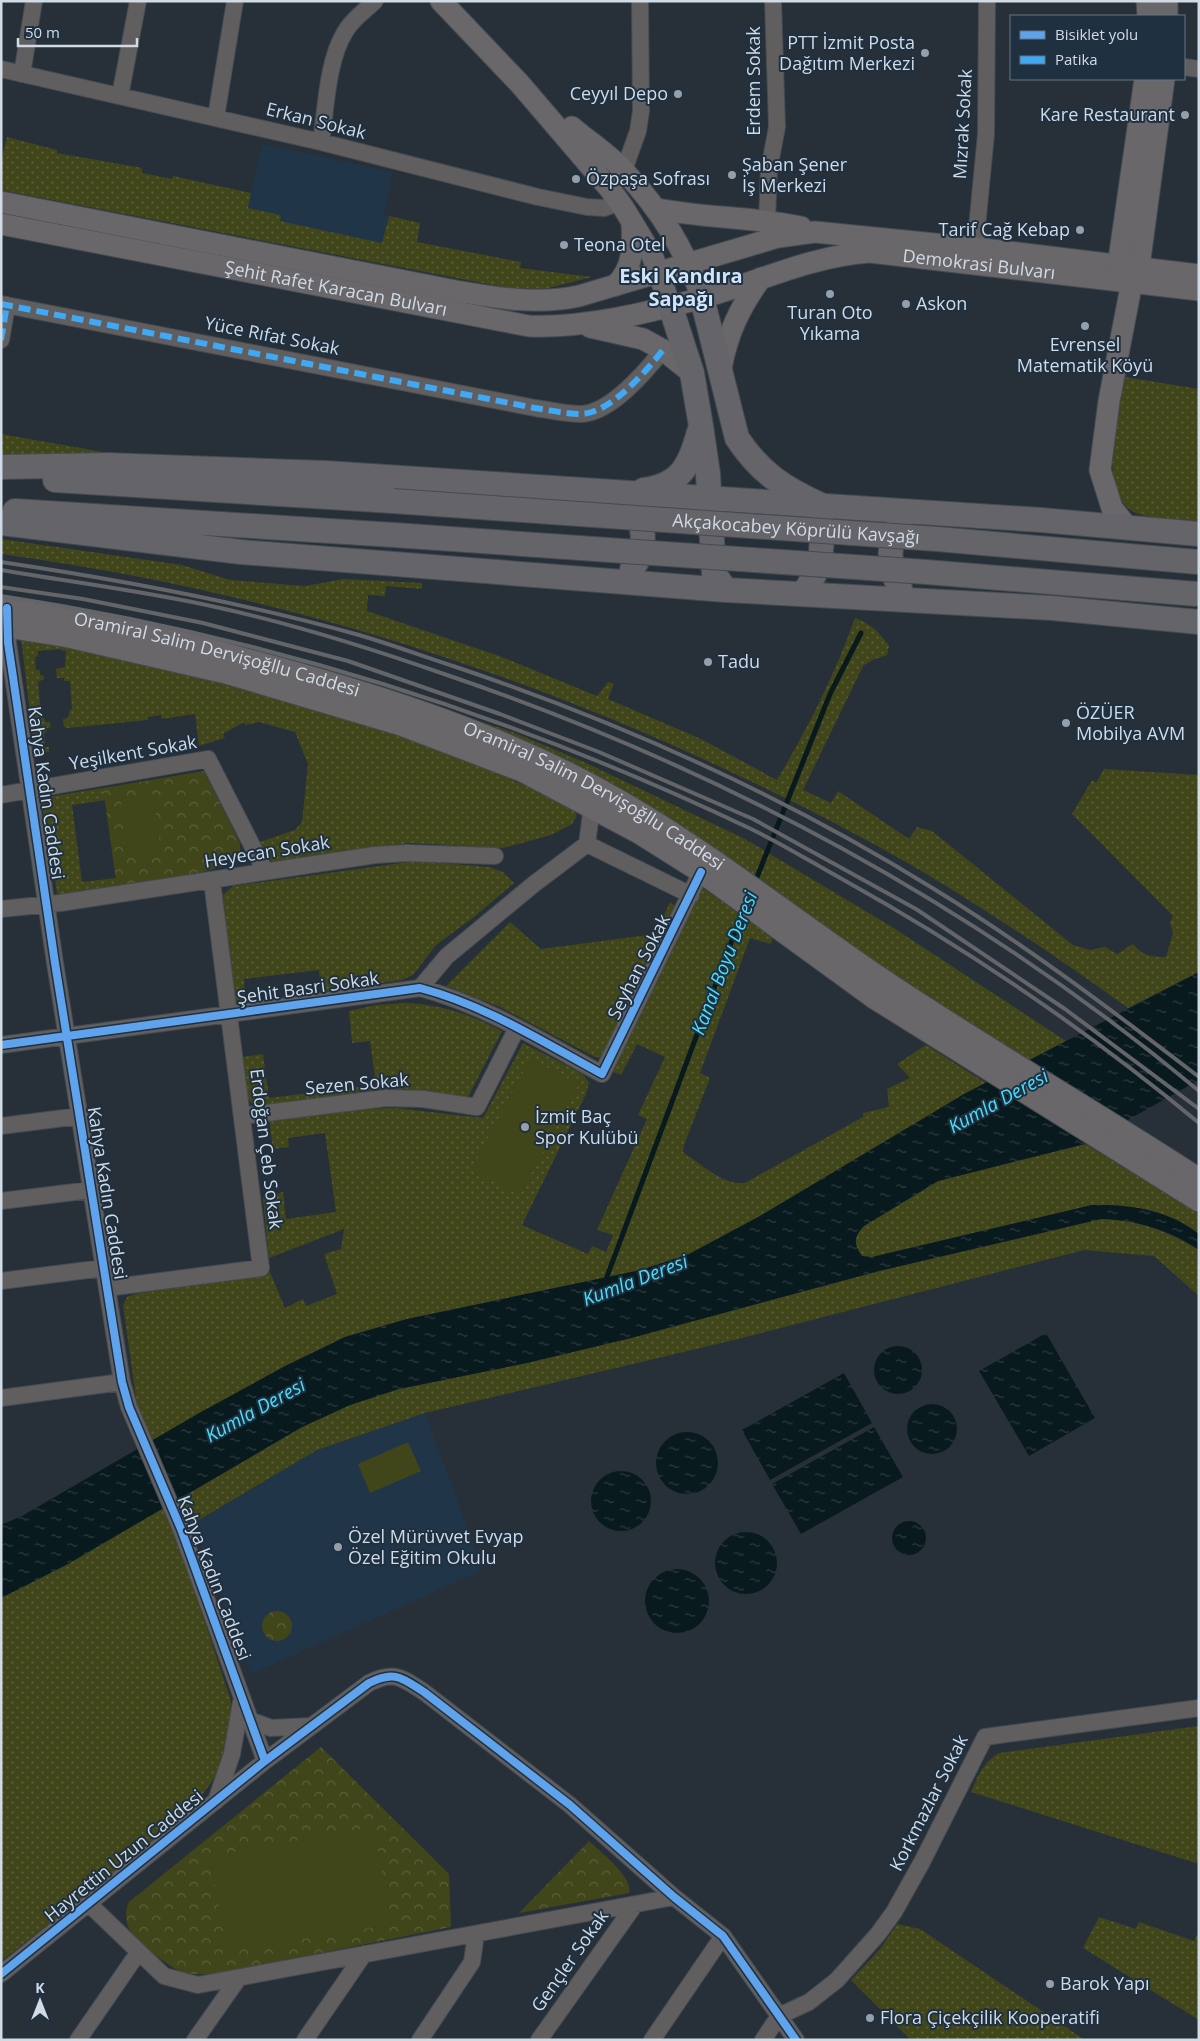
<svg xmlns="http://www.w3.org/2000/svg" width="1200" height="2041" font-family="'Open Sans',sans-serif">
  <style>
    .built { fill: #213549 }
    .grass { fill: url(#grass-dots) }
    .park { fill: url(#park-crowns) }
    .pitch { fill: #40461a }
    .water { fill: url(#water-ripples) }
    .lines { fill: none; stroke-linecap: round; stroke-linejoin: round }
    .stream { stroke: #091a1f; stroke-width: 5 }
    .minor-casing { stroke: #444b52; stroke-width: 18 }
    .major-casing { stroke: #444b52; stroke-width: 23 }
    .highway-casing { stroke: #444b52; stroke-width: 26 }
    .minor { stroke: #615e60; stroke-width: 16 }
    .major { stroke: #69676a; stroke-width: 21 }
    .highway { stroke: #656468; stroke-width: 24 }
    .rail { stroke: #636568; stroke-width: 4 }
    .highway-bridge-casing { stroke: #444b52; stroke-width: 26; stroke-linecap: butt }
    .highway-bridge { stroke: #656468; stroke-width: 24 }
    .quiet { stroke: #3fa9f5; stroke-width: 6; stroke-dasharray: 12 6; stroke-linecap: butt }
    .cycleway-casing { stroke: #1f3040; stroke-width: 11 }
    .cycleway { stroke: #60a3ed; stroke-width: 8 }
    .poi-dot { fill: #959fa9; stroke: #1f3040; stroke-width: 2 }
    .labels { text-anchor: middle; stroke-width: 4; stroke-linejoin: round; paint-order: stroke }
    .poi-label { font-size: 18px; fill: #d0dbe6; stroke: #1f3040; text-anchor: start }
    .street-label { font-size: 18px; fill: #d0dbe6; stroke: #1f3040 }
    .water-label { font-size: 19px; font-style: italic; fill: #49ddfb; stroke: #1f3040 }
    .quarter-label { font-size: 20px; font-weight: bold; fill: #d0e5fb; stroke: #1f3040 }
  </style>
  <defs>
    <pattern id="grass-dots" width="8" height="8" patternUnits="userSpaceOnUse" patternTransform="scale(1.25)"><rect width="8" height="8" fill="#40461a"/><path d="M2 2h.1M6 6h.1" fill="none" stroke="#5b603b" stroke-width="1.8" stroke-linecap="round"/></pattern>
    <pattern id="park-crowns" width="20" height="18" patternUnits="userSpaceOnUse" patternTransform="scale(1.25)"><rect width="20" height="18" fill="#40461a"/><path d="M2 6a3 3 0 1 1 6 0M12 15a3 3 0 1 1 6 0" fill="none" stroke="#5b603b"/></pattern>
    <pattern id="water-ripples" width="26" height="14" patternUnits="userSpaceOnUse" patternTransform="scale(1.25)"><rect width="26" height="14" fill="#091a1f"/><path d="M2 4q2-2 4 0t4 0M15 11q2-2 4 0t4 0" fill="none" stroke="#2c3b40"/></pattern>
  </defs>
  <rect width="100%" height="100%" fill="#273038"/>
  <path class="built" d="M262,144L393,172L384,215L388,216L382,243L280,221L281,215L248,208Z
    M425,1413L483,1570L251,1674L192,1524L317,1450Z"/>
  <path class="grass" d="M7,137L57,150V153L142,168V173L172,179L173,176L251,193L248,208L281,215L280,221L382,243L389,216L420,223L417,242L521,262L520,268L592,277L545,289L508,288L1,190V161Z
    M1125,377L1199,389V521C1182,519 1149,520 1134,512C1096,491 1118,411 1125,377Z
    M1,434L120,455L1,456Z
    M1,539L182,565L230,580L305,586L344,579L422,583V589L386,586L385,596L368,595L367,611L502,657L597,696L608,682L614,684L608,699L701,739L777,780C808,728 835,674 855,618C870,623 880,633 889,646L887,655L872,660L863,666L803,790L831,803L838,791L909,839L917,827L932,831L1073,945L1090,950L1105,947L1117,954L1133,944C1142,956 1152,957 1166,957L1173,933L1170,923L1173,916L1072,814L1092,780L1096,783L1104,769L1199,775V972L1128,1008C1066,963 1003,921 938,881C872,841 801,805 731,772C498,662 256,589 1,554Z
    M21,638C209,677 403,719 574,810L577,816L572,824L551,835L503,848L411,843L341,851L272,863L260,842L295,830L302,822L308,764L295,732L259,722L245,725L244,722L223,734L225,738L199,746L195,714L162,719L161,715L147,717L148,720L68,728L64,727L63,719L68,718L70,710L72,709L70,681H64V678H57L56,669L65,667L66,651H62L61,649L38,651V656L35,657L36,670H40V675H43L44,679L38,682L41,717L44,718L45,722H50L51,727L47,728V732L44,733L45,747H49V752L35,754Z
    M431,706L513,732L584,762L745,839L892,927L1066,1041L1030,1060L899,980Z
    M103,788L106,800L72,805L82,882L116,878L117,887L58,897L41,798Z
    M416,861L489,867L503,872L514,883L474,917L436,945L413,975L402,980L321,992L319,970L244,979L245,1003L235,1001L223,895L233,886Z
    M703,888L773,937L771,944L750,938L700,1073L710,1078L684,1145L683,1152L688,1156C704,1166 725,1186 745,1183L863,1117V1113L889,1107L887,1089L910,1078L897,1064L926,1045L986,1083L760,1216L689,1254L641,1270L407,1319L345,1337L201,1412L153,1440L137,1405L123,1305L127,1297L135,1294L270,1272L285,1308L303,1299L306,1306L337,1294L324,1254L341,1249L344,1229L269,1258L263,1198L283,1192L286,1219L336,1212L325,1133L288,1138L289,1147L273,1149L269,1119L358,1109L396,1108L483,1118L523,1043L583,1074L589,1083L586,1094L522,1225L588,1254L592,1246L606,1252L613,1235L597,1230L647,1119L638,1115L665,1057L637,1044L621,1075L611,1071Z
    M670,902L676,907L604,1058L595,1057L500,1007L446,986L510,922L541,949L656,934Z
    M404,1003C440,1004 470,1014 502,1031L467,1099L405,1089L260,1109L247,1099L243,1057L263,1054L269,1098L376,1085L370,1041L352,1043L349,1011L376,1005Z
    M1085,1144L1199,1213V1234C1169,1210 1130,1204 1092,1205L872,1257L862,1256L855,1243L856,1234L864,1226L938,1181Z
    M1101,1219C1138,1220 1167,1231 1197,1249L1199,1296L1154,1256L1084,1250L734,1340L425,1413L317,1450L192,1524L181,1498L302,1427L350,1405L399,1389L527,1363L631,1338L879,1271Z
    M163,1508L186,1565L231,1701C231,1727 227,1756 214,1778C196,1808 167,1828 141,1850C95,1888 49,1924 1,1961V1598L68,1564Z
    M1199,1726V1864L971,1792C978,1775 983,1763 999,1753Z
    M1099,1917L1136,1929L1139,1922L1194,1941L1199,1931V2020L1083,1948Z
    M897,1924L920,1929L1085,2040H911L851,1980L881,1948Z"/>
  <path class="park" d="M204,771L240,843C240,849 241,853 237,858C224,873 140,883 117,887L103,788Z
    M262 1626a15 15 0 1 1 30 0a15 15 0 1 1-30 0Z
    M321,1747L449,1874L451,1927L217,1974C205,1974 192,1975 182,1972C176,1970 170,1965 165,1962C144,1948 117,1930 129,1902Z
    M589,1841C599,1851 634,1877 629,1893L519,1913Z"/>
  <path class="pitch" d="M153,794L161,852L128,856L121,799Z
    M530,1059L579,1084L520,1195L471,1170Z
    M408,1442L421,1471L370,1493L358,1464Z
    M374,1827L391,1924L227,1952L210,1856Z"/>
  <path class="water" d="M1199,972V1080L1085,1144L938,1181L864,1226C854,1236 853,1245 862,1256L872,1257L1092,1205C1130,1204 1169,1210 1199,1234V1250C1170,1230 1137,1220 1101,1219L879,1271L631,1338L527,1363L399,1389L350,1405L302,1427L68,1564L1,1598V1525L22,1516L201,1412L285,1366L345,1337L407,1319L641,1270L689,1254L760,1216L964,1094Z
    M1046,1333L1095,1418L1029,1456L979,1371Z
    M874 1370a24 24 0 1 1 48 0a24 24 0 1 1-48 0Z
    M844,1373L872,1423L770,1480L742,1430Z
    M907 1429a25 25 0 1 1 50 0a25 25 0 1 1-50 0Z
    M874,1427L903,1477L801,1534L772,1484Z
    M656 1463a31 31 0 1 1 62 0a31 31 0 1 1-62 0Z
    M591 1501a30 30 0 1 1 60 0a30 30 0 1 1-60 0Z
    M892 1538a17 17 0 1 1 34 0a17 17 0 1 1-34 0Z
    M715 1563a31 31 0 1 1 62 0a31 31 0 1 1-62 0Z
    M645 1601a32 32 0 1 1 64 0a32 32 0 1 1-64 0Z"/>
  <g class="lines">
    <path class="stream" d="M755,882L830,694L861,633
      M605,1282L744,908"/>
    <defs>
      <path id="minor" d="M1184,67L1199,69
        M1,69L321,142L538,197L587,207L604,208L620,202
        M22,74L34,1
        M120,96L138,1
        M216,117L235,1
        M321,142C326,109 327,61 345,32C352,19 365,11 375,1
        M624,170L638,131L641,111L640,1
        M767,221L769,169L777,127L773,1
        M975,248L986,134L987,1
        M1,304L535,408C550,410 566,414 581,414C611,413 646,371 663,350
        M1,340L7,305
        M7,616L8,643L55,963L122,1382L129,1407L181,1529L265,1761
        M1,795L208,759L265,871
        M587,844L691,895
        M1,909L60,903L375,855L407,853L495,856
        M420,988L447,956L534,884L587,844L592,806
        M1,1045L420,988C485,1005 543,1042 602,1074L701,872
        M243,1116L386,1098L423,1099L477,1107L517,1028
        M1,1126L80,1116
        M1,1201L91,1190
        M1,1281L103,1268
        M107,1288L261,1268L212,881
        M1,1398L122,1382
        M250,1720L271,1728L312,1726
        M216,1801L232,1754L241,1702
        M89,1904L164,1976L198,1985L674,1897
        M1,1974L265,1761L369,1683C395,1670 402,1678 424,1692L570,1805L674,1897L723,1936L796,2040
        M78,2040L138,1953
        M195,2040L238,1979
        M305,2040L364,1954
        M420,2040L472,1962L476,1934
        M539,2040L634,1906
        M652,2040L723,1936
        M763,2040L779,2016L809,2002L837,1980L878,1934L894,1912L922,1862L985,1737L1199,1708"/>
      <g id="major">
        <path d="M441,1L520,84L609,188L623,207L652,255L670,305"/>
        <path d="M1147,1L1148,16"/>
        <path d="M1167,16V1"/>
        <path d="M572,127C589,142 610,155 625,172C661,211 684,248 702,298"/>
        <path d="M1,202L456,291C497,298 538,305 579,296L778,237L815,232L975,248L1199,275"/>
        <path d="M657,209C705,218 754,217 801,227"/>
        <path id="s1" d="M1,224L529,326C587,328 646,313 702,298C758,282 811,256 870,252L1199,290"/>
        <path d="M1116,280L1145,79"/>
        <path d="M616,285C634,267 633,246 632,222"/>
        <path d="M590,327L643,339L663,350L692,373"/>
        <path d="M721,369C727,334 740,307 761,278"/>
        <path d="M1127,527L1112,508L1100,470L1109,401L1130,292L1140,259L1164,79"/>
        <path id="s2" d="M1,608C83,617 166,637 246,659C367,691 489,729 599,789C700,844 790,917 885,981C988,1050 1095,1111 1199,1179"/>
        <path d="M1,626L69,637L226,673L401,725L522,771L639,833L701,872L874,998L1199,1201"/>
      </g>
      <path id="highway" d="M702,298L737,438C760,473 784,488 821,505C822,542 826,562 803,594
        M670,305L692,373L701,426L708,474L714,574L726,590
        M1,467L107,465L325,473L1041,520L1199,534
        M55,480L393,501
        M644,490C681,485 690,465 699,432
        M628,503C647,521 647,549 632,569
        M15,511L394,535
        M1,523L241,552L726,590L1052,608L1199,622
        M900,588C887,565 888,540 901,518"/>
    </defs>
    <use href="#minor" class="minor-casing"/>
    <use href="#major" class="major-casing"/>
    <use href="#highway" class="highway-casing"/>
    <use href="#minor" class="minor"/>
    <use href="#major" class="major"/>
    <use href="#highway" class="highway"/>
    <path class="rail" d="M1,562C122,580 241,602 359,635C390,644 422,656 453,666C620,722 784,796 934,889C1027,946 1113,1011 1199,1077
      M1,570C71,582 142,591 211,606C291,623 370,648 447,675C720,768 977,906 1199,1091
      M1,587L83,599L203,623L348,661L500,714L599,752L753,819L916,909L1065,1009L1199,1109
      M1,596C260,635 512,715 749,828C781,843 811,862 842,879C968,949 1088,1031 1199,1123"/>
    <defs>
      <g id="highway-bridge">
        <path id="s3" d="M393,501L937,539L1198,562"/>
        <path d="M394,535L926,572L1197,594"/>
      </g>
    </defs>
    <use href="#highway-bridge" class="highway-bridge-casing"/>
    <use href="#highway-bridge" class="highway-bridge"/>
    <path class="quiet" d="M1,304L535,408C550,410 566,414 581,414C611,413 646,371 663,350
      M1,340L7,305"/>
    <defs>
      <path id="cycleway" d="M7,608L8,643L55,963L122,1382L129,1407L181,1529L265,1761
        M1,1045L420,988C485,1005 543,1042 602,1074L701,872
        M1,1974L265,1761L369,1683C395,1670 402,1678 424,1692L570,1805L674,1897L723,1936L796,2040"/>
    </defs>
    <use href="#cycleway" class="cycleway-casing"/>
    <use href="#cycleway" class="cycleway"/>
  </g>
  <g class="poi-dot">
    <circle cx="925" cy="53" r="5"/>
    <circle cx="678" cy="94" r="5"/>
    <circle cx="1185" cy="115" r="5"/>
    <circle cx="732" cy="175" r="5"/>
    <circle cx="576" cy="179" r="5"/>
    <circle cx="1080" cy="230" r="5"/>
    <circle cx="564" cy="245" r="5"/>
    <circle cx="830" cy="294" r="5"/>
    <circle cx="906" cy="304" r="5"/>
    <circle cx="1085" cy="326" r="5"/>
    <circle cx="708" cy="662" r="5"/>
    <circle cx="1066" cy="723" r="5"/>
    <circle cx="525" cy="1127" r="5"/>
    <circle cx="338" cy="1547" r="5"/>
    <circle cx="1050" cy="1984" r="5"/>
    <circle cx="870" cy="2018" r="5"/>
  </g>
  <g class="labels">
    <g class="poi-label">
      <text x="915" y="49" text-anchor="end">PTT İzmit Posta<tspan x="915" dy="21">Dağıtım Merkezi</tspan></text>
      <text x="668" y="100" text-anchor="end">Ceyyıl Depo</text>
      <text x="1175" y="121" text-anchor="end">Kare Restaurant</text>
      <text x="742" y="171">Şaban Şener<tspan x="742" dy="21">İş Merkezi</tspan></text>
      <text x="586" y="185">Özpaşa Sofrası</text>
      <text x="1070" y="236" text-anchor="end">Tarif Cağ Kebap</text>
      <text x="574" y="251">Teona Otel</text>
      <text x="916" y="310">Askon</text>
      <text x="830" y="319" text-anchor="middle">Turan Oto<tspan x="830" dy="21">Yıkama</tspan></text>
      <text x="1085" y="351" text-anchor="middle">Evrensel<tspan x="1085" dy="21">Matematik Köyü</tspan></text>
      <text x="718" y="668">Tadu</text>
      <text x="1076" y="719">ÖZÜER<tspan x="1076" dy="21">Mobilya AVM</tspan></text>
      <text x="535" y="1123">İzmit Baç<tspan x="535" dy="21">Spor Kulübü</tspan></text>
      <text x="348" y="1543">Özel Mürüvvet Evyap<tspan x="348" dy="21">Özel Eğitim Okulu</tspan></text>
      <text x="1060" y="1990">Barok Yapı</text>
      <text x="880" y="2024">Flora Çiçekçilik Kooperatifi</text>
    </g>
    <g class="street-label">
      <text transform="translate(754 81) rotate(-90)" y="6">Erdem Sokak</text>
      <text transform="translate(316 121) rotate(14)" y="6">Erkan Sokak</text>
      <text transform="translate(963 124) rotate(-87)" y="6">Mızrak Sokak</text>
      <text dy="6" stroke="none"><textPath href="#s1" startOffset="998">Demokrasi Bulvarı</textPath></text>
      <text dy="6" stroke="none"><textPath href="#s1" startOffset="341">Şehit Rafet Karacan Bulvarı</textPath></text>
      <text transform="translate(272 336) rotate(11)" y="6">Yüce Rıfat Sokak</text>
      <text dy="6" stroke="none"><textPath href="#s3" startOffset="404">Akçakocabey Köprülü Kavşağı</textPath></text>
      <text dy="6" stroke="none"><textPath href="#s2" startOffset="221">Oramiral Salim Dervişoğllu Caddesi</textPath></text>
      <text transform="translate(133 753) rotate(-10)" y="6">Yeşilkent Sokak</text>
      <text transform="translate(46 793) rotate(82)" y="6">Kahya Kadın Caddesi</text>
      <text dy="6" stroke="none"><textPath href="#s2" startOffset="626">Oramiral Salim Dervişoğllu Caddesi</textPath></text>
      <text transform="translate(267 852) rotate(-9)" y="6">Heyecan Sokak</text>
      <text transform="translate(639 967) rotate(-63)" y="6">Seyhan Sokak</text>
      <text transform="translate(308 988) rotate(-8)" y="6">Şehit Basri Sokak</text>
      <text transform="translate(357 1084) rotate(-5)" y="6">Sezen Sokak</text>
      <text transform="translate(266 1149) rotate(83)" y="6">Erdoğan Çeb Sokak</text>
      <text transform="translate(107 1193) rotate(81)" y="6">Kahya Kadın Caddesi</text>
      <text transform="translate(214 1578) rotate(69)" y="6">Kahya Kadın Caddesi</text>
      <text transform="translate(929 1803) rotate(-63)" y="6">Korkmazlar Sokak</text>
      <text transform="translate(124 1856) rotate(-39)" y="6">Hayrettin Uzun Caddesi</text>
      <text transform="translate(570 1961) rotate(-55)" y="6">Gençler Sokak</text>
    </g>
    <g class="water-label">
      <text transform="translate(724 963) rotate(-69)" y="7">Kanal Boyu Deresi</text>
      <text transform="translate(998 1101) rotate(-29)" y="7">Kumla Deresi</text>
      <text transform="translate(635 1280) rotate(-21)" y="7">Kumla Deresi</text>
      <text transform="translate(255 1410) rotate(-29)" y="7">Kumla Deresi</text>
    </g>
    <g class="quarter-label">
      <text x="681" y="283">Eski Kandıra<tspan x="681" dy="23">Sapağı</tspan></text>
    </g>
  </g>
  <rect width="1200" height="2041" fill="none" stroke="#d0dbe6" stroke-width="5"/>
  <rect x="1010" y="15" width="175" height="65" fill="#1f3040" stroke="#667482"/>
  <rect x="1020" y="31" width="25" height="8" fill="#60a3ed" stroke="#667482"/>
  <text x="1055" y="40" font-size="15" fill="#d0dbe6">Bisiklet yolu</text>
  <rect x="1020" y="56" width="25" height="8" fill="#3fa9f5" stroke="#667482"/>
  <text x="1055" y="65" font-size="15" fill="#d0dbe6">Patika</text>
  <g transform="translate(40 2001)" stroke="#1f3040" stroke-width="4" paint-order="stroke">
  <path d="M0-4L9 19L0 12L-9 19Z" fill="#d0dbe6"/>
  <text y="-8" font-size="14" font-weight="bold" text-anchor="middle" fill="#d0dbe6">K</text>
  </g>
  <path d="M18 38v8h119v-8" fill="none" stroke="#d0dbe6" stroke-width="2.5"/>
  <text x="25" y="38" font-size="15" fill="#d0dbe6" stroke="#1f3040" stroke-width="4" paint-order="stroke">50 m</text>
</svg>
